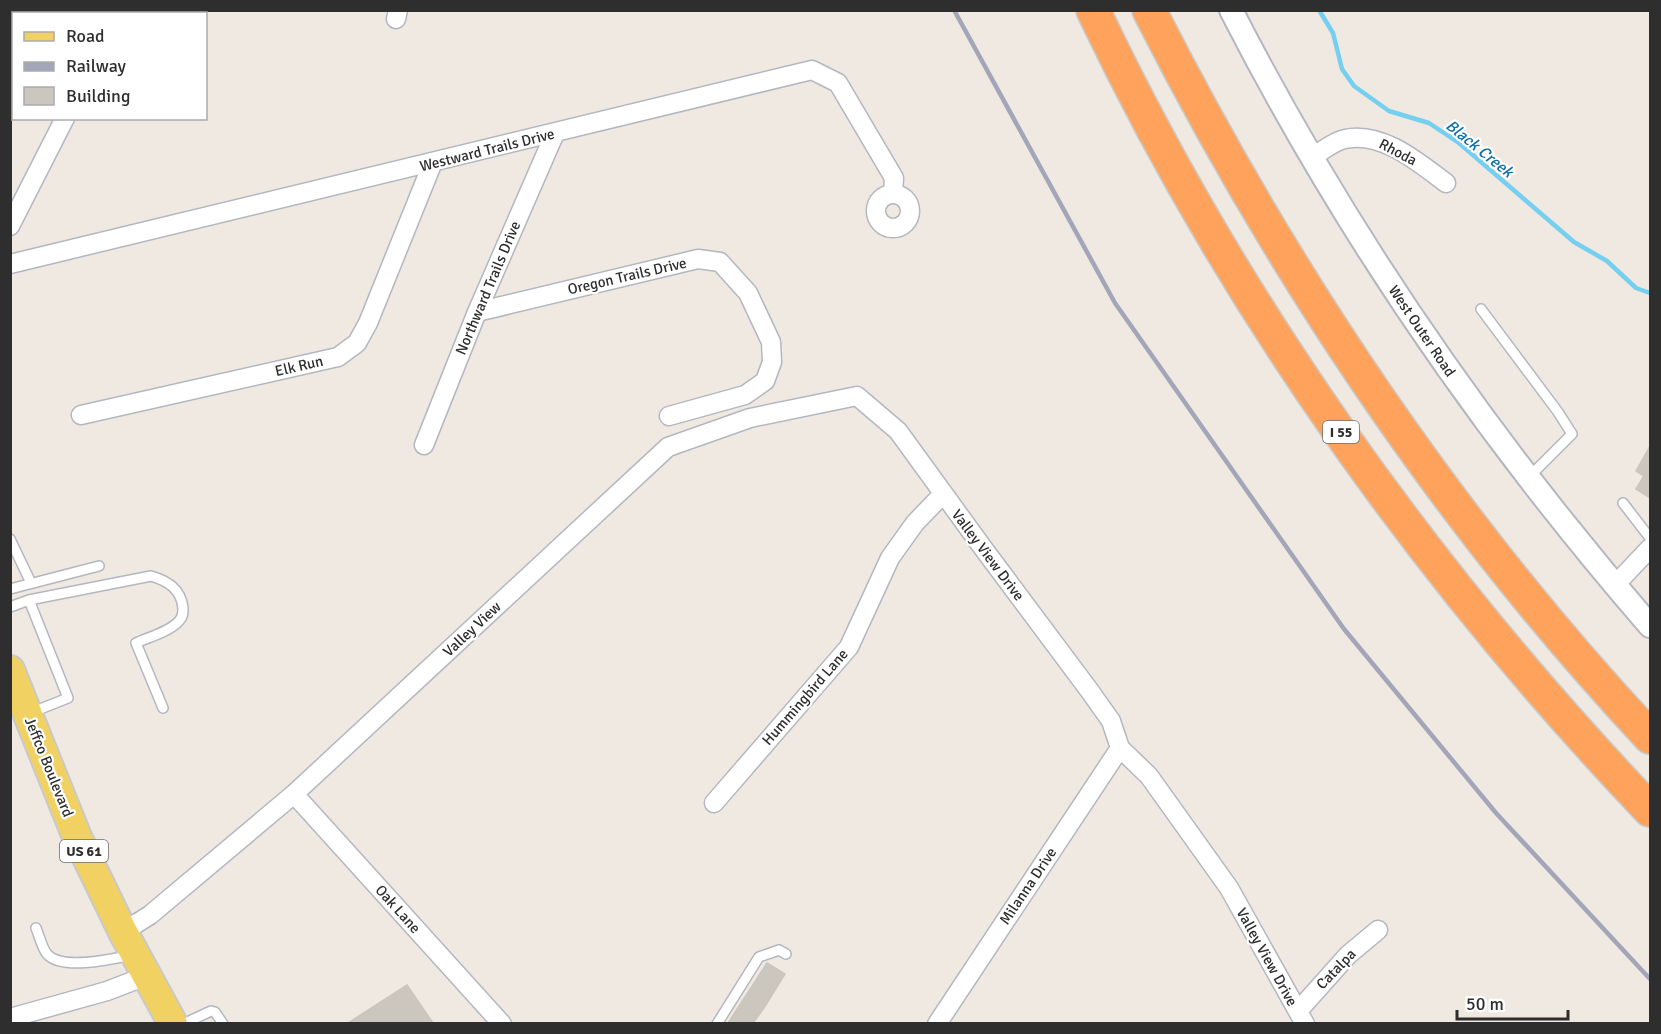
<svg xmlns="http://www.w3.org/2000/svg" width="1661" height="1034" font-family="Signika,sans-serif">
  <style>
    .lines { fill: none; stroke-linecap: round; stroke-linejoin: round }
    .stream { stroke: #75cff0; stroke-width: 4.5 }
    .building { fill: #cbc7bf; stroke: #cbc5ba; stroke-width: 1.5 }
    .service-casing { stroke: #b4b7c1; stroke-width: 12 }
    .minor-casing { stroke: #b4b7c1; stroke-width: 21 }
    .tertiary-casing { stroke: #b4b7c1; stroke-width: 26 }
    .primary-casing { stroke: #c9c9c9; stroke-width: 32 }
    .motorway-casing { stroke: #c9c9c9; stroke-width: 36 }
    .service { stroke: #fff; stroke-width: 9 }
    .minor { stroke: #fff; stroke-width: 18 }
    .tertiary { stroke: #fff; stroke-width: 22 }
    .primary { stroke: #f2d163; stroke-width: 28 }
    .motorway { stroke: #ffa35c; stroke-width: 33 }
    .rail { stroke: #a3a6b8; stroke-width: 4.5 }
    .labels { text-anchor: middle; stroke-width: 4.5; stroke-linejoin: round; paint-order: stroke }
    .shield { fill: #fff; stroke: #6d6d6d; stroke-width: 1.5 }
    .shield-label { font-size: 14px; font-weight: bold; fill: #2e2e2e }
    .street-label { font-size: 15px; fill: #2e2e2e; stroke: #fff }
    .water-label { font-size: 16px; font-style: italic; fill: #0d6fa3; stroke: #fff }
  </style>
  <rect width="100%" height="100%" fill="#efe9e1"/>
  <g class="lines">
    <path class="stream" d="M1319,10L1333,33L1342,69L1354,86L1389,111L1429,123L1459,143L1574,242L1607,261L1636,288L1650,293"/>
  </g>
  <path class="building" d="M1650,446V498L1636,489L1644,476L1636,471Z
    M767,963L785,974L764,1008L753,1023H728Z
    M407,985L433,1023H348Z"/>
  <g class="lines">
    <defs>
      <path id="service" d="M1481,309L1558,412L1572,434L1528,478
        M1623,503L1650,538
        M10,539L31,583
        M10,589L99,566
        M29,600L151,576C168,581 181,589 183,608C183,613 183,617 179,621C169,632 149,637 136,643L163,708
        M10,607L29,600L68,698L30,713
        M36,928C39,935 42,948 47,954C62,971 113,959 132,955
        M183,1024L211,1011L215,1012L223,1024
        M717,1024L759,957L779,950L786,954"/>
      <path id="minor" d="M110,14L111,10
        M396,19L398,10
        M1312,157C1321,152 1334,141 1345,139C1382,131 1418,162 1446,183
        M876 211a17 17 0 1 1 34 0a17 17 0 1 1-34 0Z
        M10,226L65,118
        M10,264L812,70L838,83L894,178L893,193
        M477,312L698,259L720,262L748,293L771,342L772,362L765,381L745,395L669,416
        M81,415L338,357L357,343L368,323L433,162
        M424,445L477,312L555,133
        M1615,585L1650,548
        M1120,748L1149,776L1229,888L1305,1024
        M294,794L502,1024
        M714,803L849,647L890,558L915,523L943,494
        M123,932L150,915L294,794L668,447L750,418L857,396L898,431L983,548L1089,690L1111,721L1120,748
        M1298,1011L1348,955L1378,930
        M10,1018L107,991L146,976
        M937,1024L1120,748"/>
      <path id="tertiary" d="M1231,10C1345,233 1487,438 1650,626"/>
      <path id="primary" d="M10,670L77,837L123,932L173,1024"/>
      <path id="motorway" d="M1093,10C1233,305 1426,575 1650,810
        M1149,10C1283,274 1448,521 1650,737"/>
    </defs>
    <use href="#service" class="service-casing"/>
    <use href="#minor" class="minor-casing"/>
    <use href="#tertiary" class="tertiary-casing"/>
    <use href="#primary" class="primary-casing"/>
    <use href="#motorway" class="motorway-casing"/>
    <use href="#service" class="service"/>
    <use href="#minor" class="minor"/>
    <use href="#tertiary" class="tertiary"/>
    <use href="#primary" class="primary"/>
    <use href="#motorway" class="motorway"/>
    <path class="rail" d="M954,10L1115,303L1344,629L1496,813L1650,979"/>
  </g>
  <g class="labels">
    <g class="shield">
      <rect x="1323" y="421" width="36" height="22" rx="4.5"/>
      <rect x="60" y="840" width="48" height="22" rx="4.5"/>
    </g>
    <g class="shield-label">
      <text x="1341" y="437">I 55</text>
      <text x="84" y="856">US 61</text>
    </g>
    <g class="street-label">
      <text transform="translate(487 150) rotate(-14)" y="5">Westward Trails Drive</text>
      <text transform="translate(1398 152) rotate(28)" y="5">Rhoda</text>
      <text transform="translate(627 276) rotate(-13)" y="5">Oregon Trails Drive</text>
      <text transform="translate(488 288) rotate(-67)" y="5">Northward Trails Drive</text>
      <text transform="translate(1422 331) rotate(56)" y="5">West Outer Road</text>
      <text transform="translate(299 366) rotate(-13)" y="5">Elk Run</text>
      <text transform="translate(988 555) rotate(53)" y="5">Valley View Drive</text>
      <text transform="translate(472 629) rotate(-43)" y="5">Valley View</text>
      <text transform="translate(805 697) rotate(-49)" y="5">Hummingbird Lane</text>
      <text transform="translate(49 767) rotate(68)" y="5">Jeffco Boulevard</text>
      <text transform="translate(1028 886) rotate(-56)" y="5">Milanna Drive</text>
      <text transform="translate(398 909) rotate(48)" y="5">Oak Lane</text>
      <text transform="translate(1267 957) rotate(61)" y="5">Valley View Drive</text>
      <text transform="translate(1336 969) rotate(-46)" y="5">Catalpa</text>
    </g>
    <g class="water-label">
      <text transform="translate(1480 148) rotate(39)" y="6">Black Creek</text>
    </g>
  </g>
  <rect width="1661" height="1034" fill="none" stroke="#2e2e2e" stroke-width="24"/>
  <rect x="12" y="12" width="195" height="108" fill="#ffffff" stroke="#ababab" stroke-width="1.5"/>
  <rect x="24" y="32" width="30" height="9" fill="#f2d163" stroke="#ababab" stroke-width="1.5"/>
  <text x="66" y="42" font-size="18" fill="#2e2e2e">Road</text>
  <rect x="24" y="62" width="30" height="9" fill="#a3a6b8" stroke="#ababab" stroke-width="1.5"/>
  <text x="66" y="72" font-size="18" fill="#2e2e2e">Railway</text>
  <rect x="24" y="87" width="30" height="18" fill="#cbc7bf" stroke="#ababab" stroke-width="1.5"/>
  <text x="66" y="102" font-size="18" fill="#2e2e2e">Building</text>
  <path d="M1457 1010v9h111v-9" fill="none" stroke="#2e2e2e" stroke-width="3"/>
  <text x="1466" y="1010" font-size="18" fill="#2e2e2e" stroke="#ffffff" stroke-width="4.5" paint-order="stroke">50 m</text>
</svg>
